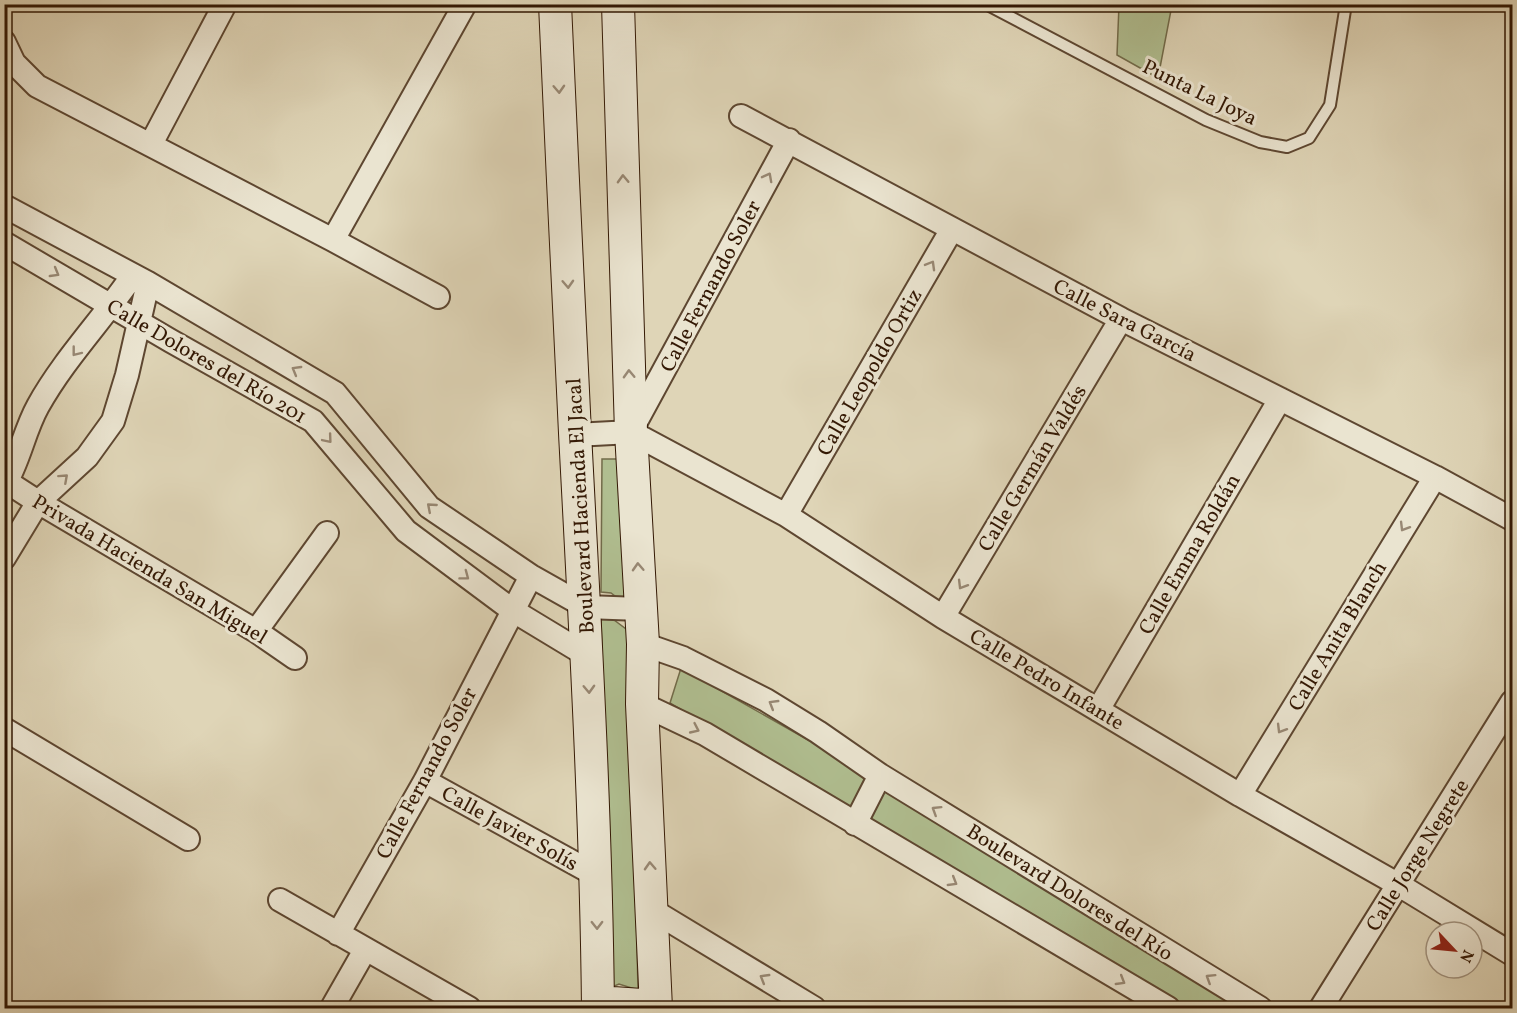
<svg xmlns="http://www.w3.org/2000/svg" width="1517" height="1013" font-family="Vollkorn,serif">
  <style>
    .green { fill: #b0be90; stroke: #726b4a; stroke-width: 1.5 }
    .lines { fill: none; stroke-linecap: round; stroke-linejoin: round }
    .lane-casing { stroke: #5e4731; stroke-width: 14 }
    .street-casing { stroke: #5e4731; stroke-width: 26 }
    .secondary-casing { stroke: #331804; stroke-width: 34 }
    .lane { stroke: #eae4d0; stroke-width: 10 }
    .street { stroke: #eae4d0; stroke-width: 22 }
    .secondary { stroke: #eae4d0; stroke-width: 32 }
    .oneway { stroke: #988874 }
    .labels { text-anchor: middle; stroke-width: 6; stroke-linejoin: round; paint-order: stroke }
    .street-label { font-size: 21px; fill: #331804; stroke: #eae4d0 }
  </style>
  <rect width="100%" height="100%" fill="#dfd5b7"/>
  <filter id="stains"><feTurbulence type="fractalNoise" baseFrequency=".00333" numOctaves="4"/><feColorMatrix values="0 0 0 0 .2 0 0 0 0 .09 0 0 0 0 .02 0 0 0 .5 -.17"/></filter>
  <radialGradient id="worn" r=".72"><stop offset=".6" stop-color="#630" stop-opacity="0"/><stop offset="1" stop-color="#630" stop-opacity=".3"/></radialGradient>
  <path class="green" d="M1119,5H1172L1158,78L1117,55Z
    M602,459H620L628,606L611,593L601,592Z
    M606,614L630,632L638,990L619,984L612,987L601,618Z
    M681,668L817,745L1252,1008H1181L670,703Z"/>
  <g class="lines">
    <defs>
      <path id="lane" d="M986,4L1206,120L1260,142L1287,147L1309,138L1330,105L1346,4"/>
      <path id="street" d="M4,42L14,63L37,86L333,240L438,297
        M741,116L1121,319L1435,477L1512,519
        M151,144L225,4
        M4,206L148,283L335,393L429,507L531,576L586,607L640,609
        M333,240L465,4
        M4,243L171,341L313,421L406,531L512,610L588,656
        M631,431L789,140
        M575,435L631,432L786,515L943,617L1240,795L1399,885L1512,954
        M4,480L38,502L256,631L295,658
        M4,486C19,462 24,431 38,406C64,359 103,319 133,275
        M786,515L952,229
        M4,558L38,502L87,457L113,421L127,375L148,283
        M943,617L1121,319
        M256,631L327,533
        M643,644L683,658L766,700L818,732L880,775L1260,1008
        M642,704L705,734L1168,1008
        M1098,710L1280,399
        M4,729L188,839
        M425,781L596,875
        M1240,795L1435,477
        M855,824L880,775
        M280,900L469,1008
        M652,910L814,1008
        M338,934L425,781L531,576
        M333,1006L365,950
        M1321,1008L1512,702"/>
      <path id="secondary" d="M555,4C562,147 567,290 575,433C585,625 596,816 598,1008
        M618,4L631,432L643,644L642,704L656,1008
        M598,1002L656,1006"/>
    </defs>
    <use href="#lane" class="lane-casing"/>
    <use href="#street" class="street-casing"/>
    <use href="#secondary" class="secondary-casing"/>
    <use href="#lane" class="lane"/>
    <use href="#street" class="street"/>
    <use href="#secondary" class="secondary"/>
  </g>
  <defs><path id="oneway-chevron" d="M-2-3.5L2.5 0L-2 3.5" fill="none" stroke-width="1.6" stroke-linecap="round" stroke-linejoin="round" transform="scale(1.5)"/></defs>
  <g class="oneway">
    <use href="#oneway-chevron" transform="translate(559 89) rotate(87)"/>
    <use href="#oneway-chevron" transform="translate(768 177) rotate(-62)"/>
    <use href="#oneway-chevron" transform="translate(623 179) rotate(-92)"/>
    <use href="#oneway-chevron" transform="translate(931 265) rotate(-60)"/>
    <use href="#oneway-chevron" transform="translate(55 273) rotate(30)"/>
    <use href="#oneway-chevron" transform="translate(568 284) rotate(87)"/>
    <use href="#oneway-chevron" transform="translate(76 352) rotate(128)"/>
    <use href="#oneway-chevron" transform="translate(296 370) rotate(-150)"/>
    <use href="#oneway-chevron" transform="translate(629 374) rotate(-92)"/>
    <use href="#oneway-chevron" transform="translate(328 439) rotate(50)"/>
    <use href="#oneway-chevron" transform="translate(64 478) rotate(-42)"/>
    <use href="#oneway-chevron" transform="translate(431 507) rotate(-139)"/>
    <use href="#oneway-chevron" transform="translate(1404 527) rotate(121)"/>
    <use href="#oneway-chevron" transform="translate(638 567) rotate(-93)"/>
    <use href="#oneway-chevron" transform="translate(465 576) rotate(37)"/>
    <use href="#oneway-chevron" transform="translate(962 585) rotate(121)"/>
    <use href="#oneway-chevron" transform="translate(589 689) rotate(88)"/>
    <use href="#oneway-chevron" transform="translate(773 704) rotate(-149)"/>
    <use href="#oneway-chevron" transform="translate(695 729) rotate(25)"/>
    <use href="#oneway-chevron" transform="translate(1281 729) rotate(121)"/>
    <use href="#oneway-chevron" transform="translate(936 810) rotate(-148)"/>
    <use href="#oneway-chevron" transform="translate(650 866) rotate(-93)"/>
    <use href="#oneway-chevron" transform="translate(953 882) rotate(31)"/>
    <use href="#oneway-chevron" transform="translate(597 925) rotate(89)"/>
    <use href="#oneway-chevron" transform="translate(764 978) rotate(-149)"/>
    <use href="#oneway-chevron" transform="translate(1210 978) rotate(-148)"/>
    <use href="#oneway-chevron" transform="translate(1121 981) rotate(31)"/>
  </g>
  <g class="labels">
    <g class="street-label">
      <text transform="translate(1200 92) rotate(26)" y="7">Punta La Joya</text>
      <text transform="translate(710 286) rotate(-62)" y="7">Calle Fernando Soler</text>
      <text transform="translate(1125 320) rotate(27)" y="7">Calle Sara García</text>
      <text transform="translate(207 361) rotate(30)" y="7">Calle Dolores del Río 201</text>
      <text transform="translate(869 372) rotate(-60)" y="7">Calle Leopoldo Ortiz</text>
      <text transform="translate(1032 468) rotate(-59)" y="7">Calle Germán Valdés</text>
      <text transform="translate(580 506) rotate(-93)" y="7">Boulevard Hacienda El Jacal</text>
      <text transform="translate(1189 554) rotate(-60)" y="7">Calle Emma Roldán</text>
      <text transform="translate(150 569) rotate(31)" y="7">Privada Hacienda San Miguel</text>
      <text transform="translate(1337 636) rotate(-59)" y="7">Calle Anita Blanch</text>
      <text transform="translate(1047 679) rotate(31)" y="7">Calle Pedro Infante</text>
      <text transform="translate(426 773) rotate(-62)" y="7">Calle Fernando Soler</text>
      <text transform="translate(510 828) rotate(29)" y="7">Calle Javier Solís</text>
      <text transform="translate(1417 855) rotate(-58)" y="7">Calle Jorge Negrete</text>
      <text transform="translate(1070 892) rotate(32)" y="7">Boulevard Dolores del Río</text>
    </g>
  </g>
  <rect width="1517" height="1013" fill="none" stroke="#dfd5b7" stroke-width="24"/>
  <rect x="6" y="6" width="1505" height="1001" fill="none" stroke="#331804" stroke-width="3"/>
  <rect x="12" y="12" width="1493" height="989" fill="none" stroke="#331804" stroke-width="1.5"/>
  <g transform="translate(1454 950) rotate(116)"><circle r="28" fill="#eae4d0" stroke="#a1927e" stroke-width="1.5"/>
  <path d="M0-4.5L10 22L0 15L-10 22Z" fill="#8f2418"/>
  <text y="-9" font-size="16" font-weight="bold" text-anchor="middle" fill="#331804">N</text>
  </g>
  <rect width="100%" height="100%" filter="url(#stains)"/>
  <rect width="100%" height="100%" fill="url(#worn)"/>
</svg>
